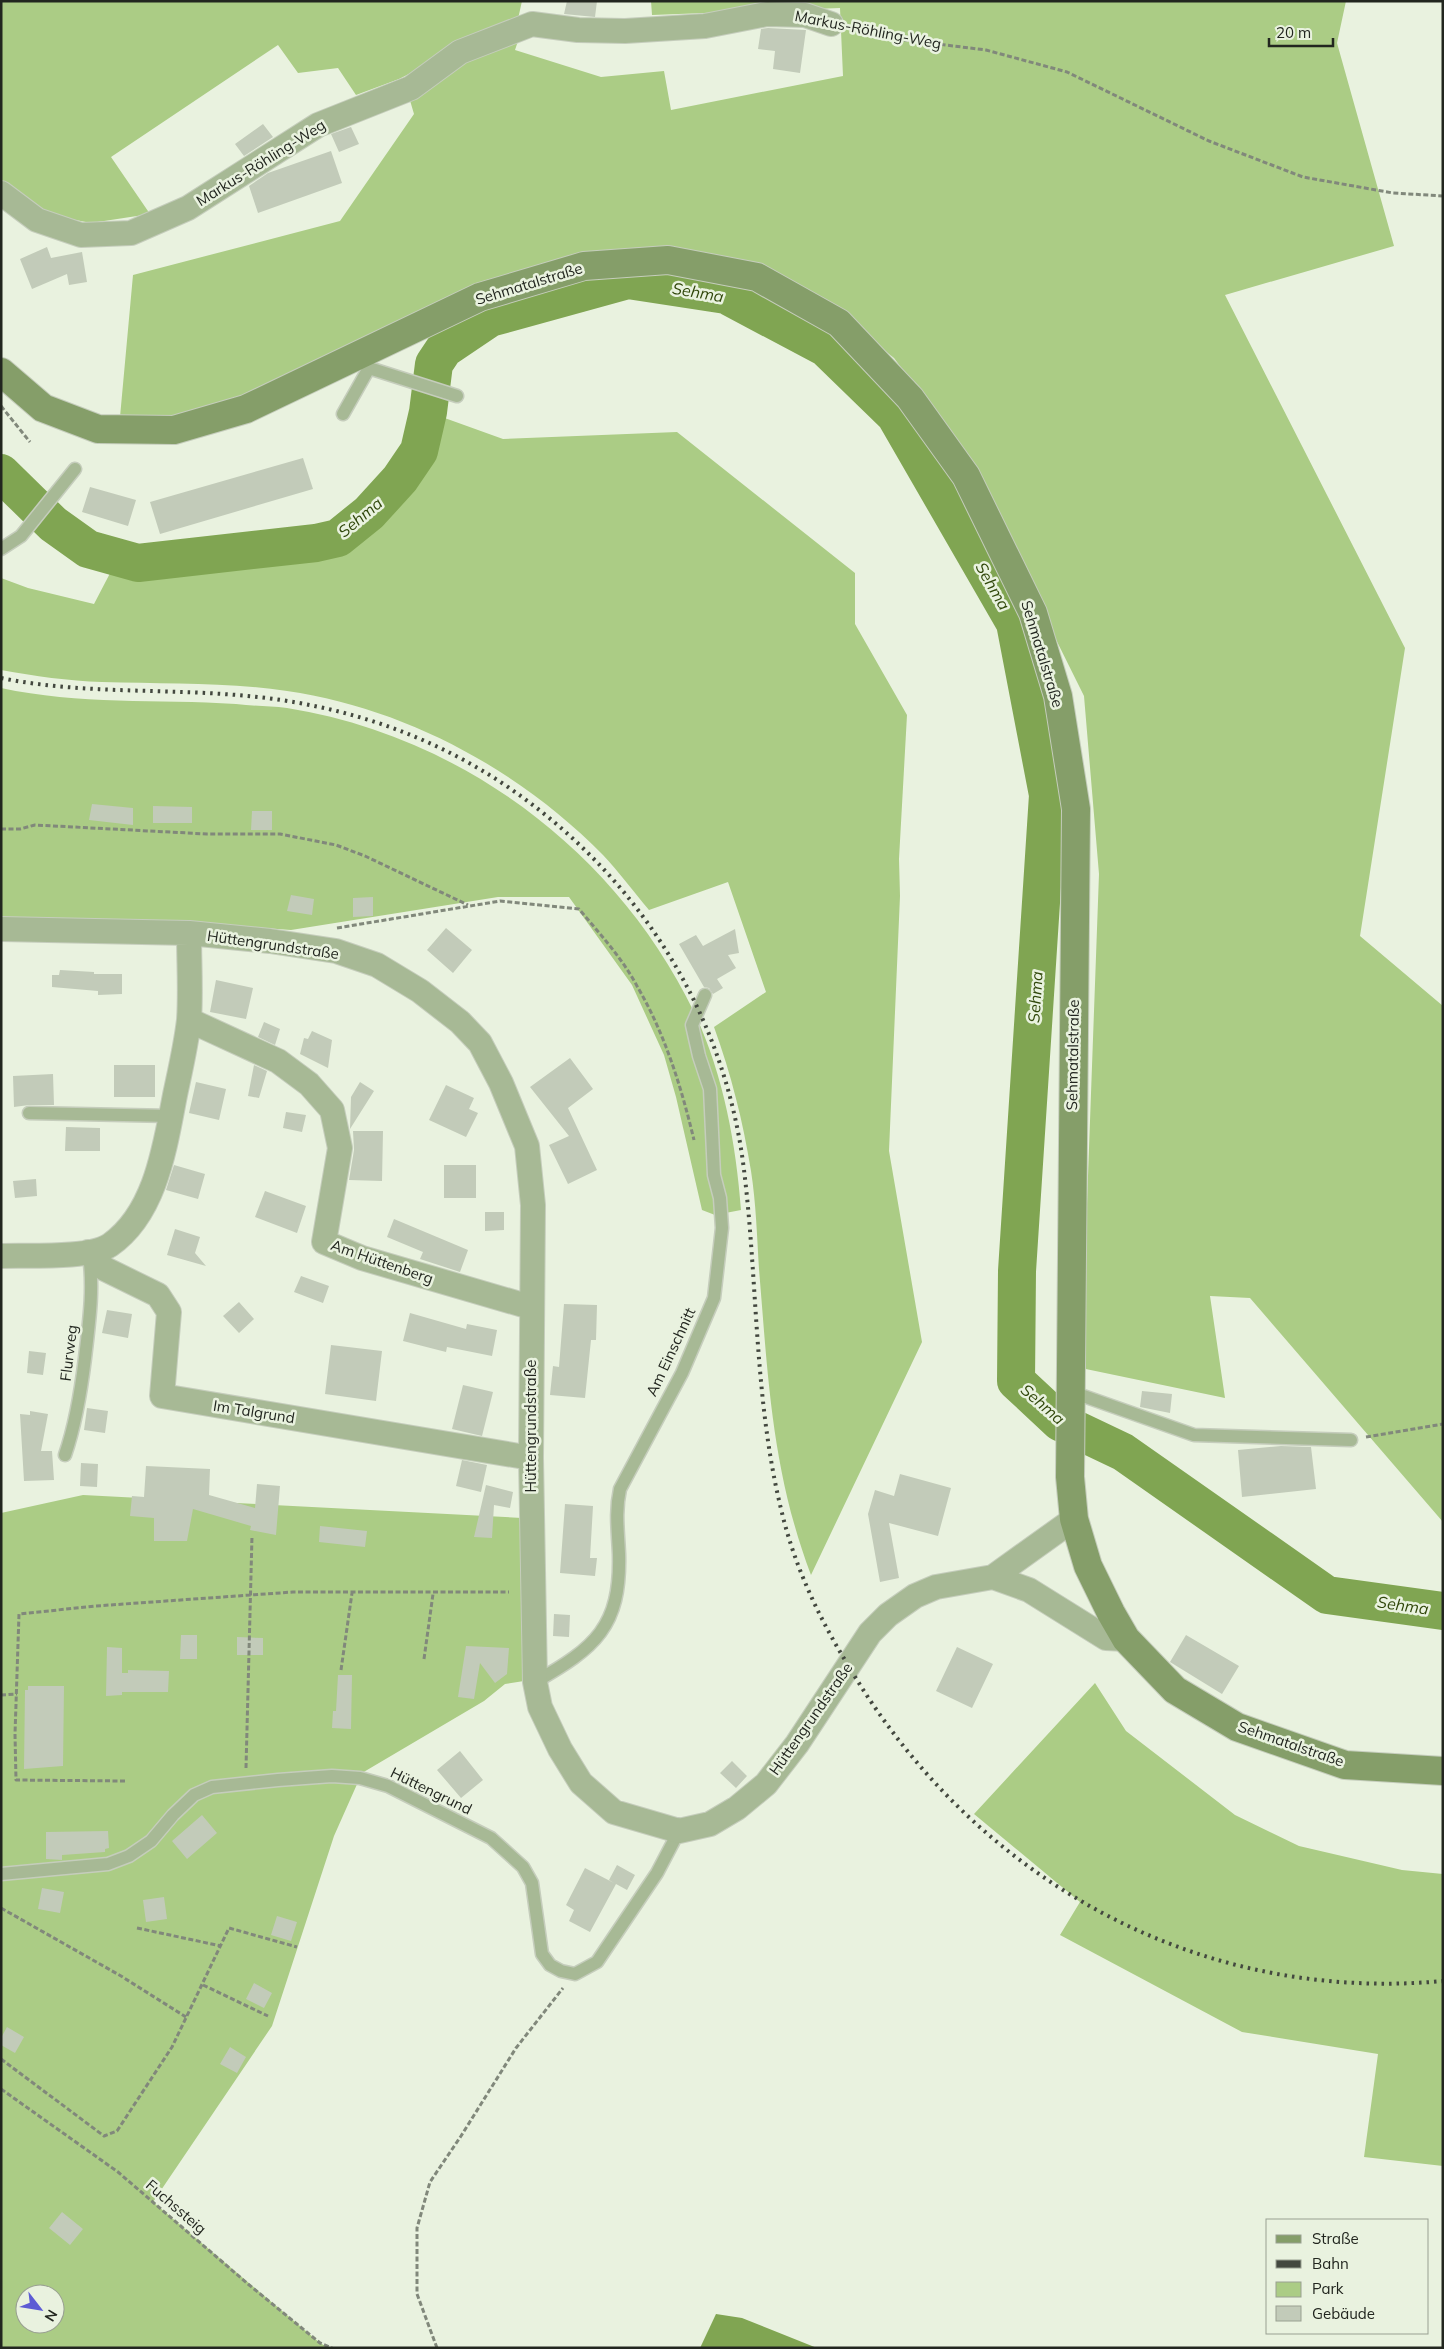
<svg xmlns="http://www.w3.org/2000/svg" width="1444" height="2349" font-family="Mulish,sans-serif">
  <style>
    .green { fill: #abcc85; fill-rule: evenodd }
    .water { fill: #80a552 }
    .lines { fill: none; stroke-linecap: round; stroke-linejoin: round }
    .river { stroke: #80a552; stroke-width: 38 }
    .building { fill: #c2cbb9 }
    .service-casing { stroke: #c5cdbc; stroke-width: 15 }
    .minor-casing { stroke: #c5cdbc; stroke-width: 26 }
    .secondary-casing { stroke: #c5cdbc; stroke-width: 30 }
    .path { stroke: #81887b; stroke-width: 3; stroke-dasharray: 5 2.5; stroke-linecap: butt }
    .service { stroke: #a7b995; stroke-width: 12 }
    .minor { stroke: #a7b995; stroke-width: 24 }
    .secondary { stroke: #859e69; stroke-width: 28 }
    .rail { stroke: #43483f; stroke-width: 4; stroke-dasharray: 2.5 5; stroke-linecap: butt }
    .labels { text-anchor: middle; stroke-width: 5; stroke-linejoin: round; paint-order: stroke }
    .street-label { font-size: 15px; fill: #22261f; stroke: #e9f2df }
    .water-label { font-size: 16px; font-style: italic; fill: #30470a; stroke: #e9f2df }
  </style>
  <rect width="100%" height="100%" fill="#e9f2df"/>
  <path class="green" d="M1,1H522L518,19L399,79L356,95L338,68L298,73L278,45L111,157L150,214L91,223L45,214L1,184Z
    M651,1H1346L1337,43L1394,246L1225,295L1405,648L1360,936L1443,1006V1522L1250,1298L1210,1296L1225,1398L1081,1368L1099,874L1084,696L962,450L894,358L841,316L757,265L590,253L227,404L169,419L120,417L133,275L340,221L414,114L409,97L467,57L518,41L515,50L601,77L664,71L671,110L843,76L840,8L652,15Z
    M428,412L503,439L677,432L855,573V624L907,715L899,859L900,896L889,1151L922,1342L811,1575C772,1472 768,1377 759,1269C757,1236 756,1203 751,1171C743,1121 731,1074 714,1027L766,992L728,882L649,910C634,892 619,872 603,855C520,770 405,708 287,691C226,682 164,684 102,682C68,681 35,676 1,670V578L28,588L94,604L119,556L316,543L338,538L369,513L400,479L419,451Z
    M1,688C79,705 157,699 236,704C253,706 270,706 287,708C462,736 617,852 694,1012C723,1073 736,1143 741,1210L715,1215L702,1210L676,1097L664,1055L632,985L569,897H498L291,930L195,923L1,919Z
    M83,1495L522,1518L524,1681L505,1684L484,1701L362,1773L334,1836L272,2026L153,2202L320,2343L329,2348H1V1513ZM25,2294H55V2324H25Z
    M1095,1683L1126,1731L1235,1815L1299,1846L1402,1870L1443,1874V2166L1364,2157L1378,2054L1242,2032L1060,1935L1080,1902L974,1814Z"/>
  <path class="water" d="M716,2314L742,2318L817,2348H700Z"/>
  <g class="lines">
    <path class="river" d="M1,473L53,524L88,549L138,563L316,543L338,538L369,513L400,479L419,451L428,412L434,364L444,349L490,318L628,280L726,295L826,348L895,415L1015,623L1048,795L1017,1271L1016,1381L1060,1422L1123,1452L1327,1595L1443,1611"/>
  </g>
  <path class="building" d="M567,1H597L595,17L564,14Z
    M768,28L806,30L800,73L773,69L775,51L758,49L761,29Z
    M263,124L273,137L244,156L235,144Z
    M351,127L359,144L339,152L331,134Z
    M331,151L342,183L258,213L249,186L268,173Z
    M47,247L51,258L82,252L87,282L69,285L67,274L32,289L20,259Z
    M303,458L313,489L160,534L150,502Z
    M90,487L136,500L128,526L82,512Z
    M92,804L133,808V825L89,820Z
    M153,806L192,807V823H153Z
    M252,811H272V830H251Z
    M291,895L314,899L312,915L287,911Z
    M373,897V916L353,917V898Z
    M446,928L472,950L453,973L427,950Z
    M735,929L739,953L728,955L736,968L717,979L723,988L713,994L709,988L704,987L679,944L696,935L703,946Z
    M60,970L94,972V974H122V994L98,995V991L52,987V975H59Z
    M216,980L253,988L246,1019L210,1012Z
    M264,1022L280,1029L275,1045L258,1037Z
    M312,1031L332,1040L328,1068L300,1054L304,1038L308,1039Z
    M570,1058L593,1089L568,1108L597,1170L568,1184L549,1145L569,1136L530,1087Z
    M114,1065H155V1097H114Z
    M254,1065L267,1071L259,1098L248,1096Z
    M53,1074L54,1105H29L14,1107L13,1076Z
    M196,1082L226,1089L219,1120L189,1113Z
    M360,1082L374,1091L350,1129L351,1097Z
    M446,1085L474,1098L469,1109L478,1113L466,1137L429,1120Z
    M286,1112L306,1115L302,1132L283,1128Z
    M66,1127L100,1128V1151H65Z
    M353,1131H383L382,1181L349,1180L354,1150Z
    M174,1165L205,1174L198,1199L166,1190Z
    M444,1165H476V1198H444Z
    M36,1179L37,1196L15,1198L13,1181Z
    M265,1191L306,1206L297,1233L255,1217Z
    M485,1212H504V1230L485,1231Z
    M394,1219L468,1250L460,1272L420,1259L423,1252L387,1237Z
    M175,1229L200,1237L195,1253L206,1266L167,1255Z
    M301,1276L329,1286L323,1303L294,1292Z
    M239,1302L254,1319L239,1333L223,1316Z
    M564,1304L597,1305L596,1340H591L585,1398L550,1395L553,1366L559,1367Z
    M107,1310L132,1314L128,1338L102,1333Z
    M410,1313L466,1329L467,1324L497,1330L492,1356L447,1347L446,1352L403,1341Z
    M331,1345L382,1351L376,1401L325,1394Z
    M29,1351L46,1353L43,1375L27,1373Z
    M463,1385L493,1392L482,1436L452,1429Z
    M1142,1391L1172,1394L1170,1413L1140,1407Z
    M87,1408L108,1411L105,1433L84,1430Z
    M30,1411L48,1414L41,1451H52L54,1480L24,1481L20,1414L30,1415Z
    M1281,1446L1311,1447L1316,1489L1242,1497L1238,1450Z
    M462,1460L487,1465L481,1492L456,1486Z
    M81,1463L98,1464L97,1487L80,1486Z
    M146,1466L210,1469L209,1495L255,1508L257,1484L280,1486L276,1535L250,1530L251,1526L193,1509L187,1541H154V1518L130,1516L132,1496L144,1497Z
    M900,1474L951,1488L938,1536L889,1523L899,1578L880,1582L868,1514L875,1490L894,1496Z
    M486,1485L513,1492L510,1508L494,1505L492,1538L474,1537Z
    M565,1504L593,1506L590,1558H597L595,1576L560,1573Z
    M320,1526L367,1531L365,1547L319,1542Z
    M554,1614L570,1615L569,1637L553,1636Z
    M181,1635H197V1659H180Z
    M1186,1635L1239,1666L1222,1694L1170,1662Z
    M237,1637L263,1638V1655H237Z
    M466,1646L509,1648L507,1674L495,1683L480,1663L474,1699L458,1697Z
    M107,1647L122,1648V1673H128V1670L169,1671L168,1692H122V1695L106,1696Z
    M957,1647L993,1664L972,1708L936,1691Z
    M338,1675H352L351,1729L332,1728L333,1711H336Z
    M28,1686H64L63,1766L24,1769L25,1690H28Z
    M460,1751L483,1780L461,1798L437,1770Z
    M732,1761L747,1776L736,1788L720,1773Z
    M202,1815L217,1833L187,1859L172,1841Z
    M108,1831L109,1848L105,1849V1852L62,1855V1860L46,1859V1832Z
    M617,1865L635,1875L627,1890L616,1884L590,1932L569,1921L574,1910L566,1905L585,1868L614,1883L609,1880Z
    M42,1888L64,1892L60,1913L38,1909Z
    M164,1897L167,1919L146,1922L143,1900Z
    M277,1916L297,1922L291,1941L271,1935Z
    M254,1983L272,1993L264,2008L246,1999Z
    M7,2027L24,2037L15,2053L1,2045V2038Z
    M230,2047L246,2057L237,2073L220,2064Z
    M62,2212L83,2229L70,2245L49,2228Z"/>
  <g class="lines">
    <defs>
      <path id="service" d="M369,368L457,396
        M343,414L369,368L367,361
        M1,549L21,536L75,469
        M29,1113L171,1116
        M1072,1392L1194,1435L1351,1440
        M65,1455C76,1423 81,1391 85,1358C89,1323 94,1290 89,1255
        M535,1682C595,1648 621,1627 619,1554C618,1531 615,1512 620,1489L682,1373L714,1298L722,1228L720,1198L714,1175L710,1089L699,1056L692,1025L705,995
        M1,1874L108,1864L129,1856L151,1841L173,1815L194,1795L212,1787L278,1780L332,1776L360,1778L388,1786L491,1838L523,1867L532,1883L542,1954L550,1965L561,1971L575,1974L597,1962L657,1873L679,1831"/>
      <path id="minor" d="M1,193L37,220L81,235L131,233L188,208L318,125L411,88L460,52L532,24L578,30L625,31L705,26L767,14L805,15L831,24
        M1,929L189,933L270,941L336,951L377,965L420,991L460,1022L480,1043L501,1083L527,1146L533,1205L531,1458L535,1682L540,1707L560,1749L581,1783L614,1812L679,1831L710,1824L737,1808L766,1784L797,1744L870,1633L888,1615L915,1596L936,1587L993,1577L1074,1519
        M189,1020L278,1061L309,1084L332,1110L340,1148L324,1242L362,1258L530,1307
        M88,1252L105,1269L158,1295L169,1312L162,1396L531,1458
        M1,1256C27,1255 89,1259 110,1245C156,1213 165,1146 175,1095C180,1071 186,1046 189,1020C191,992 189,962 189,933
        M993,1577L1029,1590L1106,1638L1126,1639"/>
      <path id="secondary" d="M1,372L43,408L98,429L174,430L246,409L480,297L584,266L668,260L757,277L839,323L910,398L966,476L1033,613L1058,696L1076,809L1070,1477L1074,1519L1088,1566L1111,1613L1126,1639L1175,1690L1237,1727L1345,1765L1443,1771"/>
    </defs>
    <use href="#service" class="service-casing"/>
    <use href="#minor" class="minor-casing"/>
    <use href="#secondary" class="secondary-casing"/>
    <path class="path" d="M852,29L897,39L986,50L1067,72L1209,141L1303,177L1393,193L1443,196
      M1,406L30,442
      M1,829H20L35,825L207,834H280L336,845L365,856L468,905
      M337,928L500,901L579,909C600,934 622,958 637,986C665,1034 681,1086 694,1140
      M1366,1437L1443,1424
      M424,1659L433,1594
      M341,1670L352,1593
      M1,1695L17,1694
      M246,1768L252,1536
      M125,1781L16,1780L15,1734L19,1614L96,1606L293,1592H509
      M1,1908L121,1976L186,2017
      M137,1928L221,1946
      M203,1985L268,2016
      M1,2059L104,2136L117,2131L172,2047L229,1928L297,1947
      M1,2089L118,2172L248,2284L320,2343L332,2348
      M437,2348L417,2294V2228L430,2182L461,2136L516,2048L563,1988"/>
    <use href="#service" class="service"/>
    <use href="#minor" class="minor"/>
    <use href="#secondary" class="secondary"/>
    <path class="rail" d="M1,678C75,693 148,689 223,694C324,700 420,728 505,785C637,874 725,1012 744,1170C758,1284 754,1401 782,1513C795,1567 819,1618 848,1665C972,1877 1195,2004 1443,1981"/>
  </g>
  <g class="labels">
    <g class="street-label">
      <text transform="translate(868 30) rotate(11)" y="5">Markus-Röhling-Weg</text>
      <text transform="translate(261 163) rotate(-32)" y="5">Markus-Röhling-Weg</text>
      <text transform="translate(529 284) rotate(-17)" y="5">Sehmatalstraße</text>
      <text transform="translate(1042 654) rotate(73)" y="5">Sehmatalstraße</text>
      <text transform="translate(273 945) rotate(8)" y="5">Hüttengrundstraße</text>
      <text transform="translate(1073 1055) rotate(-89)" y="5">Sehmatalstraße</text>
      <text transform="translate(382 1262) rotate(19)" y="5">Am Hüttenberg</text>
      <text transform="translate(671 1352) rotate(-65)" y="5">Am Einschnitt</text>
      <text transform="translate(69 1353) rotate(-83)" y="5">Flurweg</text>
      <text transform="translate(254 1412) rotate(9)" y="5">Im Talgrund</text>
      <text transform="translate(531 1426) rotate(-90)" y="5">Hüttengrundstraße</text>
      <text transform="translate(811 1719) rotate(-55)" y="5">Hüttengrundstraße</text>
      <text transform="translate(1291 1744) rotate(19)" y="5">Sehmatalstraße</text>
      <text transform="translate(431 1791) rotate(26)" y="5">Hüttengrund</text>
      <text transform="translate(176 2207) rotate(41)" y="5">Fuchssteig</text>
    </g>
    <g class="water-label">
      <text transform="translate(698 292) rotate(10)" y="6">Sehma</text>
      <text transform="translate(360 517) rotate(-40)" y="6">Sehma</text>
      <text transform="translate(993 586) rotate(60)" y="6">Sehma</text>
      <text transform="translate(1035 997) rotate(-86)" y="6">Sehma</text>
      <text transform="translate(1043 1404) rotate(41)" y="6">Sehma</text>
      <text transform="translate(1403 1605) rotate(8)" y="6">Sehma</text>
    </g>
  </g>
  <rect width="1444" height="2349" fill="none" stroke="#22261f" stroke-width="5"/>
  <rect x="1266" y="2219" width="162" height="115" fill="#e9f2df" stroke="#99a092"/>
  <rect x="1276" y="2235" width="25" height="8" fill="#859e69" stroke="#99a092"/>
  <text x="1312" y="2244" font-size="15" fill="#22261f">Straße</text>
  <rect x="1276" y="2260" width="25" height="8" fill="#43483f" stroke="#99a092"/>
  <text x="1312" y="2269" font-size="15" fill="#22261f">Bahn</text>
  <rect x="1276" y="2282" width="25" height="15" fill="#abcc85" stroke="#99a092"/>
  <text x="1312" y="2294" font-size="15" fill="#22261f">Park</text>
  <rect x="1276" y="2306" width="25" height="15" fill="#c2cbb9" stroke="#99a092"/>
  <text x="1312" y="2319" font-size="15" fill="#22261f">Gebäude</text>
  <g transform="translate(40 2309) rotate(121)"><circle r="24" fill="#e9f2df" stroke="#99a092"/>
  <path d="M0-4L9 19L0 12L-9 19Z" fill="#5d5cd4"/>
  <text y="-8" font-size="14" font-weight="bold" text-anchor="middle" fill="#22261f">N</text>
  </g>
  <path d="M1269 38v8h64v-8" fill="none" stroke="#22261f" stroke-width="2.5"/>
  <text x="1276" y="38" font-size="15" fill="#22261f" stroke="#e9f2df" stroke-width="4" paint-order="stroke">20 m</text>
</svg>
